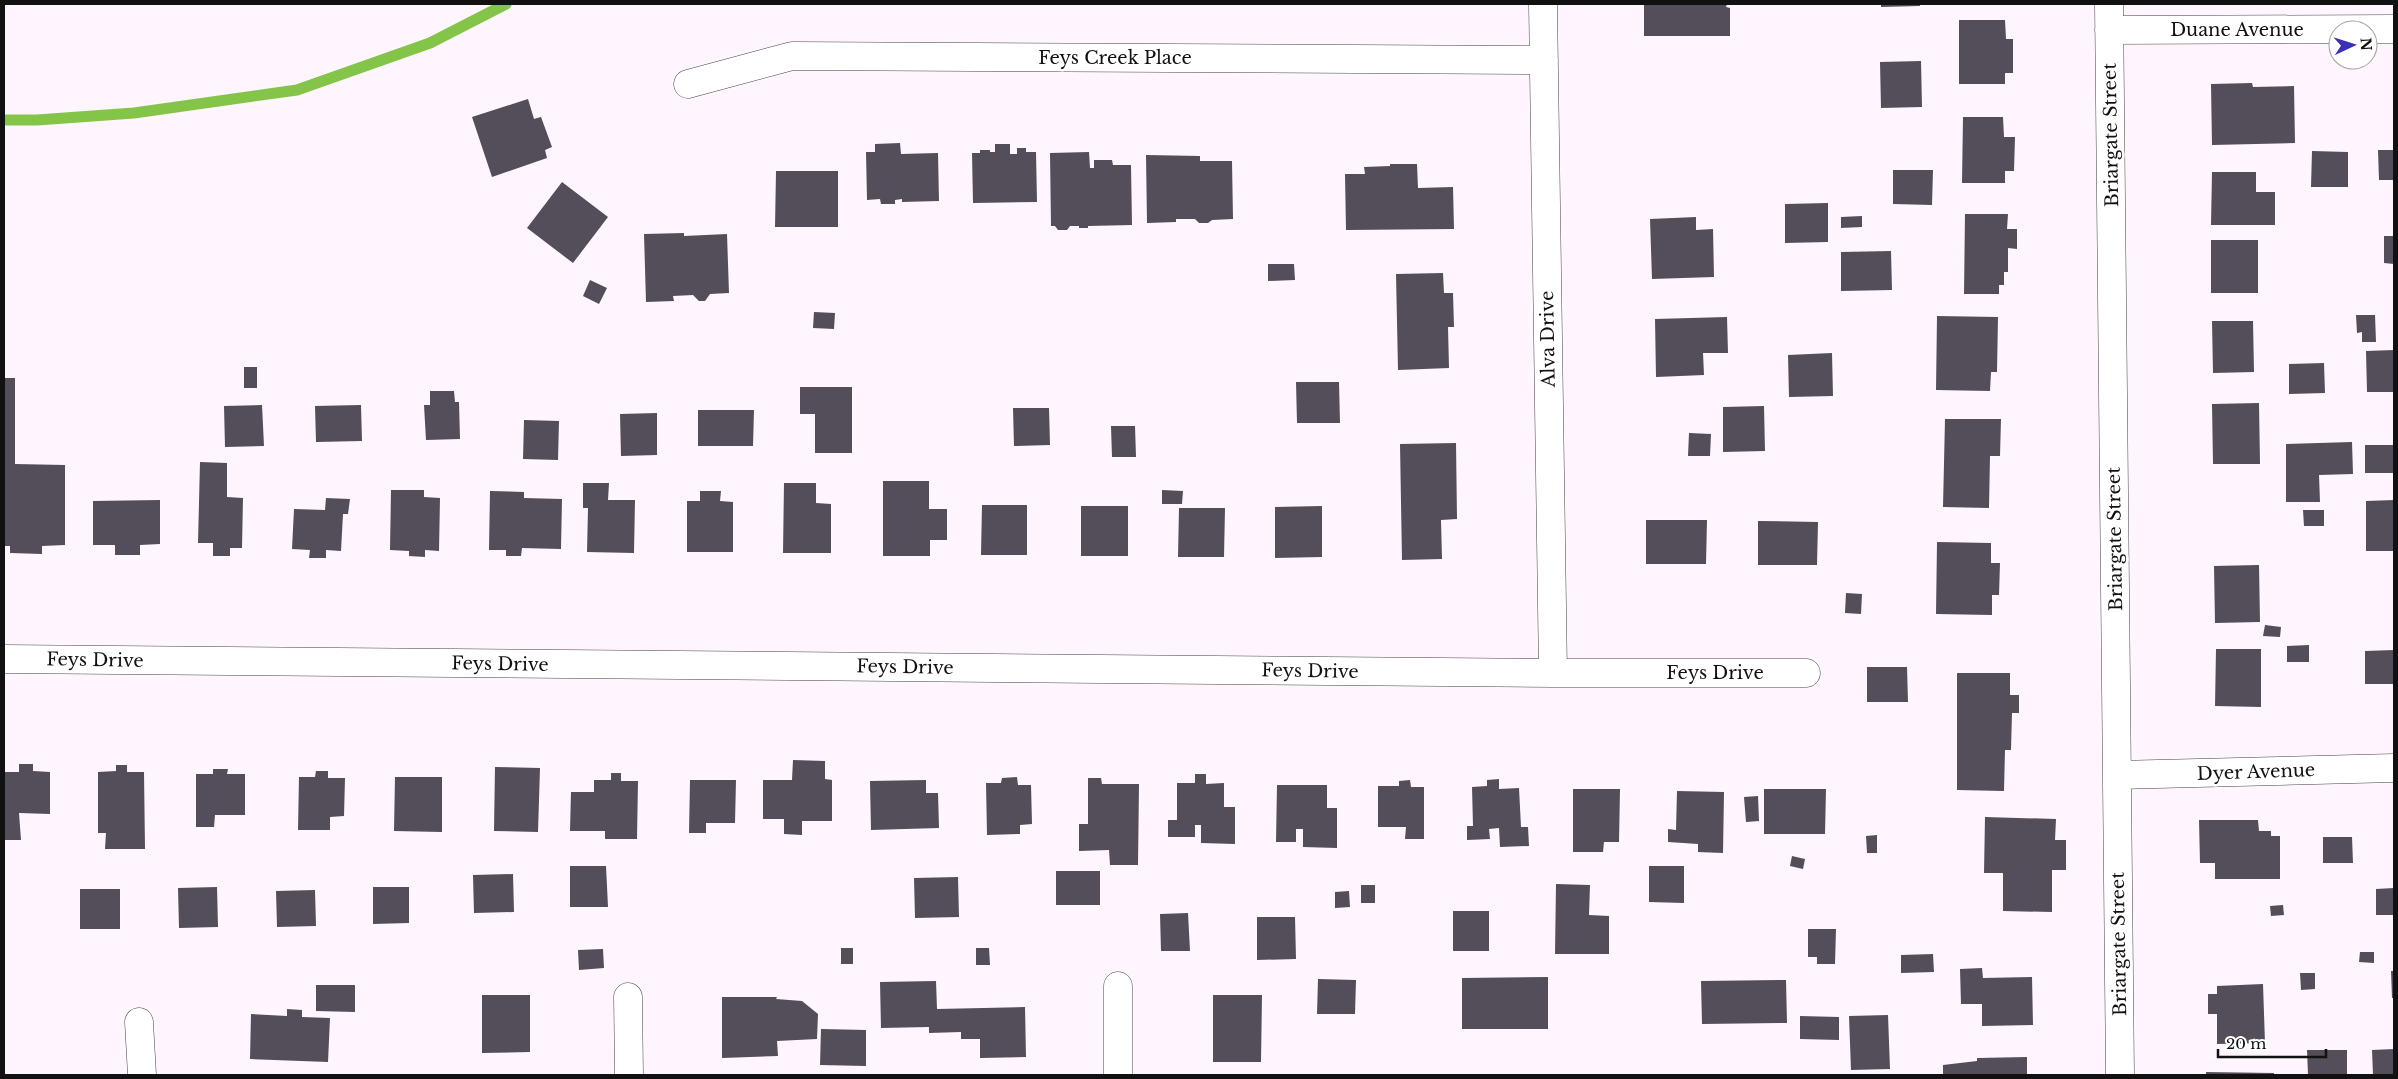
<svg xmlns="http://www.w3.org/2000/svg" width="2398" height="1079" font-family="'Libre Baskerville',serif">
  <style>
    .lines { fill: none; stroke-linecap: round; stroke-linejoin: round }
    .stream { stroke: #84c549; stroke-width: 11 }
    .building { fill: #534e59 }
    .minor-casing { stroke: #444; stroke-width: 29 }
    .minor { stroke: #fff; stroke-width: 28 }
    .labels { text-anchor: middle; stroke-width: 5; stroke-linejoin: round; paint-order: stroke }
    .street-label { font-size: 18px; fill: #111; stroke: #fff }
  </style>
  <rect width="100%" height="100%" fill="#fef5fe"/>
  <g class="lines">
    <path class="stream" d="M4,120H37L134,113L297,90L430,43L506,4"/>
  </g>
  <path class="building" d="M1644,4H1727L1726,7L1730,8V36H1644Z
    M1881,4H1920V6L1881,7Z
    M1959,20H2005L2006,39H2013V73H2005V84H1959Z
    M1921,61L1922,107L1881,108L1880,62Z
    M2252,83L2253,87L2294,86L2295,143L2212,145L2211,84Z
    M528,99L534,119L541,117L552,147L545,150L547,158L492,177L472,117Z
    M1963,117H2003L2004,137H2015L2014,171H2005V183H1962Z
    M900,143L901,154L938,153L939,201L902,202V199L895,200V204H881L880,199L867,200L866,152H875V144Z
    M995,144H1010V154H1017V148H1026V152H1036L1037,202L973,203L972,153H980V150H990V152H995Z
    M2378,150H2394V180H2379Z
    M2312,151L2348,152V187H2311Z
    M1089,152L1090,168H1094V160H1112L1113,165H1131L1132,225L1088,226V228H1079V226H1070L1067,230H1058L1055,226H1051L1050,153Z
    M1146,155L1200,156V161H1232L1233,219L1212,220L1208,223H1199L1195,219H1176V222L1147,223Z
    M1390,164H1417L1418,188L1453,187L1454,229L1346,230L1345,174H1365L1364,167L1390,166Z
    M1893,170H1933L1932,205L1893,204Z
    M776,171H838V227H775Z
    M2212,172H2256V192H2275V225H2211Z
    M562,182L608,217L573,263L527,228Z
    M1828,203V242L1785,243V204Z
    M1965,214H2008L2007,229H2017V249L2008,248V272H2004V285H1999V294H1964Z
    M1862,216V227L1841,228V217Z
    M1696,217V230L1713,229L1714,277L1652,279L1650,219Z
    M684,233V236L727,234L729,293L710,294L705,301H699L693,295L673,296L674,301L646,302L644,234Z
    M2384,236H2394V264L2384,263Z
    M2211,240H2258V293H2211Z
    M1891,251L1892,290L1841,291V252Z
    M1268,264H1294L1295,280L1268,281Z
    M1443,273L1444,293H1453L1454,327H1448L1449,368L1398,370L1396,274Z
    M590,280L607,288L599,304L583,296Z
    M814,312L835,313L834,329L813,328Z
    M2356,315H2375L2376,342H2362V332L2357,333Z
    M1937,316L1998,317L1997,372H1991L1990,391L1936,390Z
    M1727,317L1728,353H1703L1704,375L1656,377L1655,319Z
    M2212,321H2253L2254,372L2213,373Z
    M2394,350V392H2367L2366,351Z
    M1832,353L1833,396L1789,397L1788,355Z
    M2324,363L2325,393L2289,394V364Z
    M244,367H257V388H244Z
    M4,378H15V464L65,465V545L42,546V554L10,553V546H4Z
    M1296,382H1339L1340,423H1297Z
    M800,387H852V453H815V414H800Z
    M430,391H454L455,402H459L460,439L426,440L424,405H430Z
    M2259,403L2260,464H2213L2212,404Z
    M262,405L264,446L225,447L224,406Z
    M361,405L362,441L316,442L315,406Z
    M1764,406L1765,451L1723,452V407Z
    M1013,408H1049L1050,445L1014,446Z
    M698,410H754L753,446H698Z
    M657,413V455L621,456L620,414Z
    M1945,419H2001L2000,456H1990L1989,508L1943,507Z
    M524,420L559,421L558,460L523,459Z
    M1111,426H1135L1136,457H1112Z
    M1689,433L1711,434L1710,456H1688Z
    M2352,442L2353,474L2319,475L2320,502H2286V444Z
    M1456,443L1457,519L1441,520L1442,559L1402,560L1400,444Z
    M2365,445H2394V473H2365Z
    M200,462L227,463V497L243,498L242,548H230V556H213V543H198Z
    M883,481H929V509H947V540H930V556H883Z
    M583,483H609L608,500H635L634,553L587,552L588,508H583Z
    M784,483H816V503L831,504V553H783Z
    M391,490H424V497L440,498L439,551L425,550V557L409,556V551L390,550Z
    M1162,490L1183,491L1182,504H1162Z
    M490,491L524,492V498L562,499L561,549L522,548L521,556H506V550H489Z
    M700,491H721L720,501L733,502V552H687V501H700Z
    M326,498L350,499L348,514H343L341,551L326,550V558H309L310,550L292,549L294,509L325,510Z
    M160,500V544L140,545V555H115V545H93V501Z
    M2394,500V551H2366V501Z
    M982,505H1027V555H981Z
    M1081,506H1128V556H1081Z
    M1322,506V557L1275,558V507Z
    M1179,508H1225L1224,557H1178Z
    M2303,510H2324V526H2304Z
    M1646,520H1707L1706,564H1646Z
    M1758,521L1818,522L1817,565H1758Z
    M1937,542L1991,543V563H2000L1999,595H1992V615L1936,614Z
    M2259,565L2260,622L2215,623L2214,566Z
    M1846,593L1862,594L1861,614L1845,613Z
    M2265,625L2281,627L2280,637L2263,636Z
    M2309,645V662H2287V646Z
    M2216,649H2261V707L2215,706Z
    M2394,650V684H2365V651Z
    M1867,667H1907L1908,702H1867Z
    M1957,673H2010V695H2019V713H2012L2011,750H2005L2004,791L1957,790Z
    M793,760L825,761V779L832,780V821H802V835L784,834V819H763V780H792Z
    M19,764H33V771L50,772V814L19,813L21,840H4V772H19Z
    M116,765H127V772H144L145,849H105L106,833H98V772L116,771Z
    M495,767L540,768L538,832L494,831Z
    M213,769H228L227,774H245V815H215L214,827H196V774H213Z
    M316,771H328V778H345L344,816L330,817V830H298L299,777H315Z
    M611,773H621V781H638L637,839H605V831H570L571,792H594V780H611Z
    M1195,774H1206V784L1224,783V807H1235V844L1201,843V825H1195V837H1168V820H1177V783H1195Z
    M395,777H442V832L394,831Z
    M1017,777L1018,785H1031L1032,824L1020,825V834L987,835L986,783H1001L1002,778Z
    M1088,778H1101L1102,784H1139L1138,865H1110L1109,850L1079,851V824H1088Z
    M1499,779V789L1519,788L1521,827H1528L1529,846L1500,847L1499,828L1489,829L1490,839L1467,840V826H1473L1472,787L1487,786V780Z
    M690,780H736L735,823H706V833H689Z
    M926,780V793H938L939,828L871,830L870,781Z
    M1410,780L1411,787H1424V839H1405L1406,827H1378V786H1399V781Z
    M1277,785H1327V808H1337V848L1303,847V829H1296V842H1276Z
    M1573,789H1620L1619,842H1604L1603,852H1573Z
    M1764,789H1826L1825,834H1764Z
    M1677,791L1724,792L1723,853L1698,852V844L1668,842V829L1676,830Z
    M1758,796L1759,821L1746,822L1744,797Z
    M1985,817L2056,819L2055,840H2066V870H2052V912L2003,911V873H1984Z
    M2199,820H2258L2259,831H2271V836H2280V879H2215V863H2200Z
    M1877,835V853H1867L1866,836Z
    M2323,837H2352L2353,863H2323Z
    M1792,856L1805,859L1803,869L1790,866Z
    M570,866H606L608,907H570Z
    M1649,866H1684V903L1649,902Z
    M1056,871H1100V905H1056Z
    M513,874L514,912L474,913L473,875Z
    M958,877L959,917L915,918L914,878Z
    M1556,884L1590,885L1589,915L1609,916V954H1555Z
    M1361,885H1375V903H1361Z
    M217,887L218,927L179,928L178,888Z
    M373,887H409V923L373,924Z
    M2394,888V915H2376V889Z
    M80,889H120V929H80Z
    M315,890L316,926L277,927L276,891Z
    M1349,891L1350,907L1335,908V892Z
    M2283,905L2284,915L2271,916L2270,906Z
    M1453,911H1489V951H1453Z
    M1188,913L1190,951H1161L1160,914Z
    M1257,917H1295L1296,959L1257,960Z
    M1808,929H1836L1835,964H1817V957H1808Z
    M841,948H853V964H841Z
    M976,948H989L990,965H976Z
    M603,949L604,968L579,970L578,950Z
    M2360,952H2374V963L2359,962Z
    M1933,954L1934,972L1901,973V955Z
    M1982,968L1983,978L2032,977L2033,1025L1982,1026V1004H1961L1960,969Z
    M2391,971H2394V998H2392Z
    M2300,973H2315V989L2301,990Z
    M1548,977V1029H1462V978Z
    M1318,979L1356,980L1355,1014H1317Z
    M1786,980L1787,1023L1702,1024L1701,981Z
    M936,981L937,1009L1025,1007L1026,1057L980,1058V1039H961V1032L929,1033V1027L881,1028L880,982Z
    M2263,984L2265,1043L2217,1044V1014H2208V994H2217V986Z
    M316,985H355V1012L316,1011Z
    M482,995H530V1052L482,1053Z
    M1213,995H1262L1261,1062H1213Z
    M722,997H777L776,999L802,1001L818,1014L817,1039L777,1041L778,1056L722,1058Z
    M287,1009L302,1010V1017L330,1018L328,1062L250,1059L251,1014L287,1016Z
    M1888,1015L1890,1069L1851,1070L1849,1016Z
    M1800,1016L1839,1017V1040L1800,1039Z
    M821,1029L866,1030V1066L820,1065Z
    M2394,1049V1075H2373L2372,1050Z
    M2307,1050H2347V1075H2308Z
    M2027,1057V1075H1943V1065L1977,1061V1058Z
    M2206,1072L2274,1073V1075H2206Z"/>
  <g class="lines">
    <defs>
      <path id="minor" d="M1543,4L1553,673
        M2109,4L2120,1075
        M2109,30L2394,29
        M688,84L792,56L1544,60
        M4,659L1553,673H1806
        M2117,775L2394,768
        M1118,986V1075
        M628,997L629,1075
        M139,1022L142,1075"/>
    </defs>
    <use href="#minor" class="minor-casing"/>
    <use href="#minor" class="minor"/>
  </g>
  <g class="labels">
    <g class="street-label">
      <text x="2237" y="36">Duane Avenue</text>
      <text x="1115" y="64">Feys Creek Place</text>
      <text transform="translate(2111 135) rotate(-91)" y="6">Briargate Street</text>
      <text transform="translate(1548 339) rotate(-91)" y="6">Alva Drive</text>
      <text transform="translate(2115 539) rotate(-91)" y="6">Briargate Street</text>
      <text transform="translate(95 660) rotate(1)" y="6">Feys Drive</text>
      <text transform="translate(500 664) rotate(1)" y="6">Feys Drive</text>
      <text transform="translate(905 667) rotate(1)" y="6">Feys Drive</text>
      <text transform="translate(1310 671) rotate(1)" y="6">Feys Drive</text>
      <text x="1715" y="679">Feys Drive</text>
      <text transform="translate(2256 772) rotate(-2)" y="6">Dyer Avenue</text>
      <text transform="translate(2119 944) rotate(-91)" y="6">Briargate Street</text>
    </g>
  </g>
  <rect width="2398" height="1079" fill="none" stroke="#111111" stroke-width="10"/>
  <g transform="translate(2353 45) rotate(86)"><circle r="24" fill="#ffffff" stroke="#a0a0a0"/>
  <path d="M0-4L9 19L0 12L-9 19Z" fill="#3b31b9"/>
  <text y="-8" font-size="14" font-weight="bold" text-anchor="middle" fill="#111111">N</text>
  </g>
  <path d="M2218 1049v8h108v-8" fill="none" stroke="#111111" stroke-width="2.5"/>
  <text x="2226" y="1049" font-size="15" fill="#111111" stroke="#ffffff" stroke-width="4" paint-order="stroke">20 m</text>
</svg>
